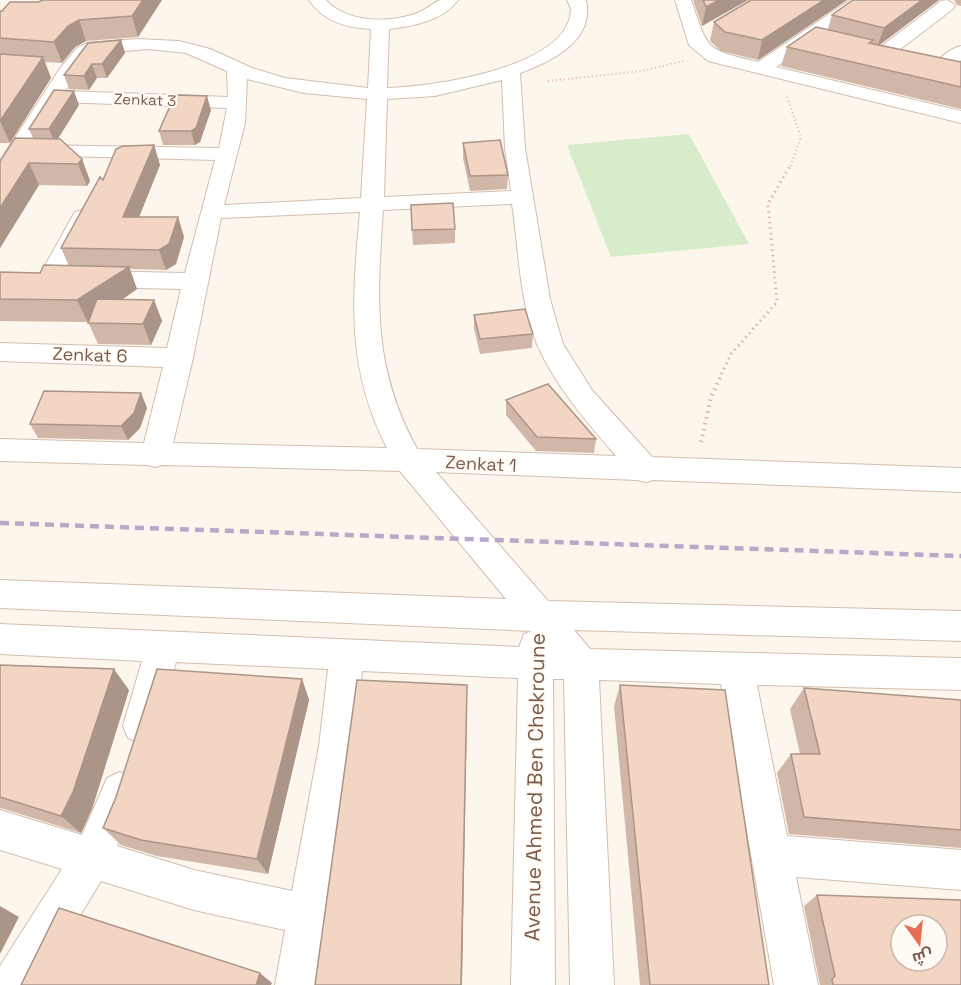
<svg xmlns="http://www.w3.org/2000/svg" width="961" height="985" font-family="'Space Grotesk',Cairo,sans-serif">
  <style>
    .green { fill: #d8ecc9 }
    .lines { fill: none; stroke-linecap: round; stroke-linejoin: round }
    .street-casing { stroke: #d1beb0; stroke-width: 2 }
    .path-far2 { stroke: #d9b8a5; stroke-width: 2; stroke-dasharray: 1 3; stroke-linecap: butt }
    .path-far1 { stroke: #d9b8a5; stroke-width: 3; stroke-dasharray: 1.5 4; stroke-linecap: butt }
    .path { stroke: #d9b8a5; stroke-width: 4; stroke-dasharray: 1.5 4.5; stroke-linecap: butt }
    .street { fill: #fff; fill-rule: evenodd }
    .rail { stroke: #b9a8c9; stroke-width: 4.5; stroke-dasharray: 9 6; stroke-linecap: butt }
    .wall { fill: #d1b7a8 }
    .shaded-wall { fill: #aa9588 }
    .building { fill: #f3d5c3; stroke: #aa9588; stroke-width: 1.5; fill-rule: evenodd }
    .labels { text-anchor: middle; stroke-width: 4.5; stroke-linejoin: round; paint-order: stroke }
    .far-street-label { font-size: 15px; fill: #7a5c4d; stroke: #fffaf3 }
    .street-label { font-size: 18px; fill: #7a5c4d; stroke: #fffaf3 }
    .near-street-label { font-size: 21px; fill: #7a5c4d; stroke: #fffaf3 }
  </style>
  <rect width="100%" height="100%" fill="#fdf6ec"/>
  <path class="green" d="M689,134L749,244L611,257L567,145Z"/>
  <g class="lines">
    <defs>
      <path id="street" d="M309,0H326C347,23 387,23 415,14C424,11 431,4 440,0C444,0 453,0 458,0C443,21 413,26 389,29L387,88C431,87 570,68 571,9L567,0H586C595,40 553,61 520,73L525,148L550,299L563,344L592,390L652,457L961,468V492L653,480L646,482L637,480L436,472L548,601L961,611V641L574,630L590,649L961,658V690L757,685L787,836L961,850V890L796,877L818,985H774L721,684L599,680L614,985H570L564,679H553L555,985H511L518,678L362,671L355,746L319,985H275L285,930L194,910L101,881L38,985H0V966L62,869L0,850V810L82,835L107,778L120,772L133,778L139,791L117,846L194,870L292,891L319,746L328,669L176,662L154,738L141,743L128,738L123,726L142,661L0,654V624L519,647L524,634L532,631L0,608V580L506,599L400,471L162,465L155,467L147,465L0,461V439L144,443L163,367L0,361V343L167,348L181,289L93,287L84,284L81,279L84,274L93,271L185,273L215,160L25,155L8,183L0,184V161L61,67L77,48L87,43L137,39L179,41L210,49L252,68L285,78L368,88L371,29C346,28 323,21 309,0ZM148,49L186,53L227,71L228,97L65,91L92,54ZM247,79L304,93L367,99L361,198L224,205L245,123ZM502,80L505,148L511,191L384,197L387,99L435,96ZM58,102L227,108L219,148L31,145ZM512,204C519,249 519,302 537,344C555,386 587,422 616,456L417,449C372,366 377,301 383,210ZM360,212C352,299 346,368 387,448L173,443L193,358L221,218Z
        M675,0H691C709,51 704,49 758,62L850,0H869L776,67L961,111V123L708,61L689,45Z
        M947,0L955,5L953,9L886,60H874L871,56L874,52L941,1Z
        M961,46V60L946,73H932L930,69C937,60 950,48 961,46Z
        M83,210L91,212L94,217L62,278L59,283L50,286L41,283L38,278L72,217L75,212Z"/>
    </defs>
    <use href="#street" class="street-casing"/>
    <path class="path-far2" d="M548,81L642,71L683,61
      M787,97L801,137L790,168"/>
    <path class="path-far1" d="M719,379L731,354L777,302L768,204L790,166"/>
    <path class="path" d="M701,442L711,397L720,378"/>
    <use href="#street" class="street"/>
    <path class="rail" d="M0,523L961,556"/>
  </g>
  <path class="wall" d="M162,0L138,37L86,41L75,47L62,63L45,62L51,78L10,143H0V11H2Z
    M693,0H748L702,26Z
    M751,0H847L758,60L721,51L710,41L714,22Z
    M853,0H939L879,45L961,62V109L781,66L787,47L828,29L832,15Z
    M954,0H961V6L957,5Z
    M121,40L125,53L107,78H97L89,90L69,89L64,75Z
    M79,105L58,139L82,159L90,181L87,186L39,185L0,248V161L33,138L29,129Z
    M211,110L200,142L195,145H163L159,131Z
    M463,143L508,175L507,189L470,191L463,158Z
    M154,145L160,165L139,217H178L184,237L176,264L166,270L130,269L137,289L122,300H154L162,321L151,345L98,344L88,322L0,321V272L40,273L69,266L61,248L103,180Z
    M455,229V243L413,245L412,230Z
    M474,315L533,334L532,348L480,354L474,329Z
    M141,393L147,408L140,428L128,440L38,438L30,424Z
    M506,400L596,439L594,453L536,451L506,415Z
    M0,665L129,690L92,809L81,833L1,808L0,809Z
    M302,679L309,700L268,874L157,856L121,845L103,828L116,797Z
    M620,685L769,985H640L614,706Z
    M804,688L961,700V848L789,834L777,773L791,754H800L790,709Z
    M817,895L961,985H820L804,906Z"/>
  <path class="shaded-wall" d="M143,0H162L138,37L132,16Z
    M719,0H748L702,26L706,7Z
    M824,0H847L758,60L762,40Z
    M922,0H939L877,47L884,28Z
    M79,20L86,41L75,47L62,63L54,42L68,26Z
    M121,40L125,53L107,78L102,64Z
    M43,57L51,78L10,143L0,121Z
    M92,64L97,78L89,90L84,76Z
    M74,91L79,105L55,143L49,129Z
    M207,96L211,110L200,142L195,145L191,131Z
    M154,145L160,165L131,237L123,217Z
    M82,159L90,181L87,186L78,164Z
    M29,163L39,185L0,248V208Z
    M178,217L184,237L176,264L166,270L159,250Z
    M129,267L137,289L88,323L77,300Z
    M154,300L162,321L151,345L143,324Z
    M141,393L147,408L140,428L128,440L121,426Z
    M114,669L129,690L92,809L81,833L61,816Z
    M302,679L309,700L268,874L257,859Z
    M467,685V706L462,985H461Z
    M0,906L19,917L0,954Z
    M260,973L272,983L271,985H256Z"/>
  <path class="building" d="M43,0H143L132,16L79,20L68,26L54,42L0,38V11H2L10,2H38Z
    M703,0H719L706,7Z
    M751,0H824L762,40L725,32L714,22Z
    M853,0H922L884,28L832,15Z
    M816,27L873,40L869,43L961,62V87L787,47Z
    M121,40L102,64H92L84,76L64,75L88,43Z
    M0,54L43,57L0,121Z
    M54,90L74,91L49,129H29Z
    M175,95L207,96L196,128L191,131H159Z
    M15,138L60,139L82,159L78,164L29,163L0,208V161Z
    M500,140L508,175L470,176L463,143Z
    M154,145L123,217H178L169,244L159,250L61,248L100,177L103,180L116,149L123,146Z
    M453,203L455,229L412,230L411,205Z
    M44,265L129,267L77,300L0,299V272L40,273Z
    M97,299L154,300L143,324L88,323Z
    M525,309L533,334L480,339L474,315Z
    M548,384L596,439L537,437L506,400Z
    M44,391L141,393L134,413L121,426L30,424Z
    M0,665L114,669L73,792L61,816L0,797Z
    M157,669L302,679L257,859L141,840L103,828L116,797Z
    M357,680L467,685L461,985H315Z
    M620,685L725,690L769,985H650Z
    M804,688L961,700V830L804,817L791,754H820Z
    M817,895L961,900V985H833L832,979L835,976ZM901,925H937V961H901Z
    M59,908L260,973L256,985H21Z"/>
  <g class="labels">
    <g class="far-street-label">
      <text transform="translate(145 100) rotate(2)" y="5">Zenkat 3</text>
    </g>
    <g class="street-label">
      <text transform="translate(90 355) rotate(2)" y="6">Zenkat 6</text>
      <text transform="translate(481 464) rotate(3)" y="6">Zenkat 1</text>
    </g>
    <g class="near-street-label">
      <text transform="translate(535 787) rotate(-89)" y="7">Avenue Ahmed Ben Chekroune</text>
    </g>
  </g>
  <g transform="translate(919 943) rotate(165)"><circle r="28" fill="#fffaf3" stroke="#cabbb1" stroke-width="1.5"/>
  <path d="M0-4.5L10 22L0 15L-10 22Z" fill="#e76f51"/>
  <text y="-9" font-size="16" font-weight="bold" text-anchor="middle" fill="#7a5c4d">ش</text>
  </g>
</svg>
